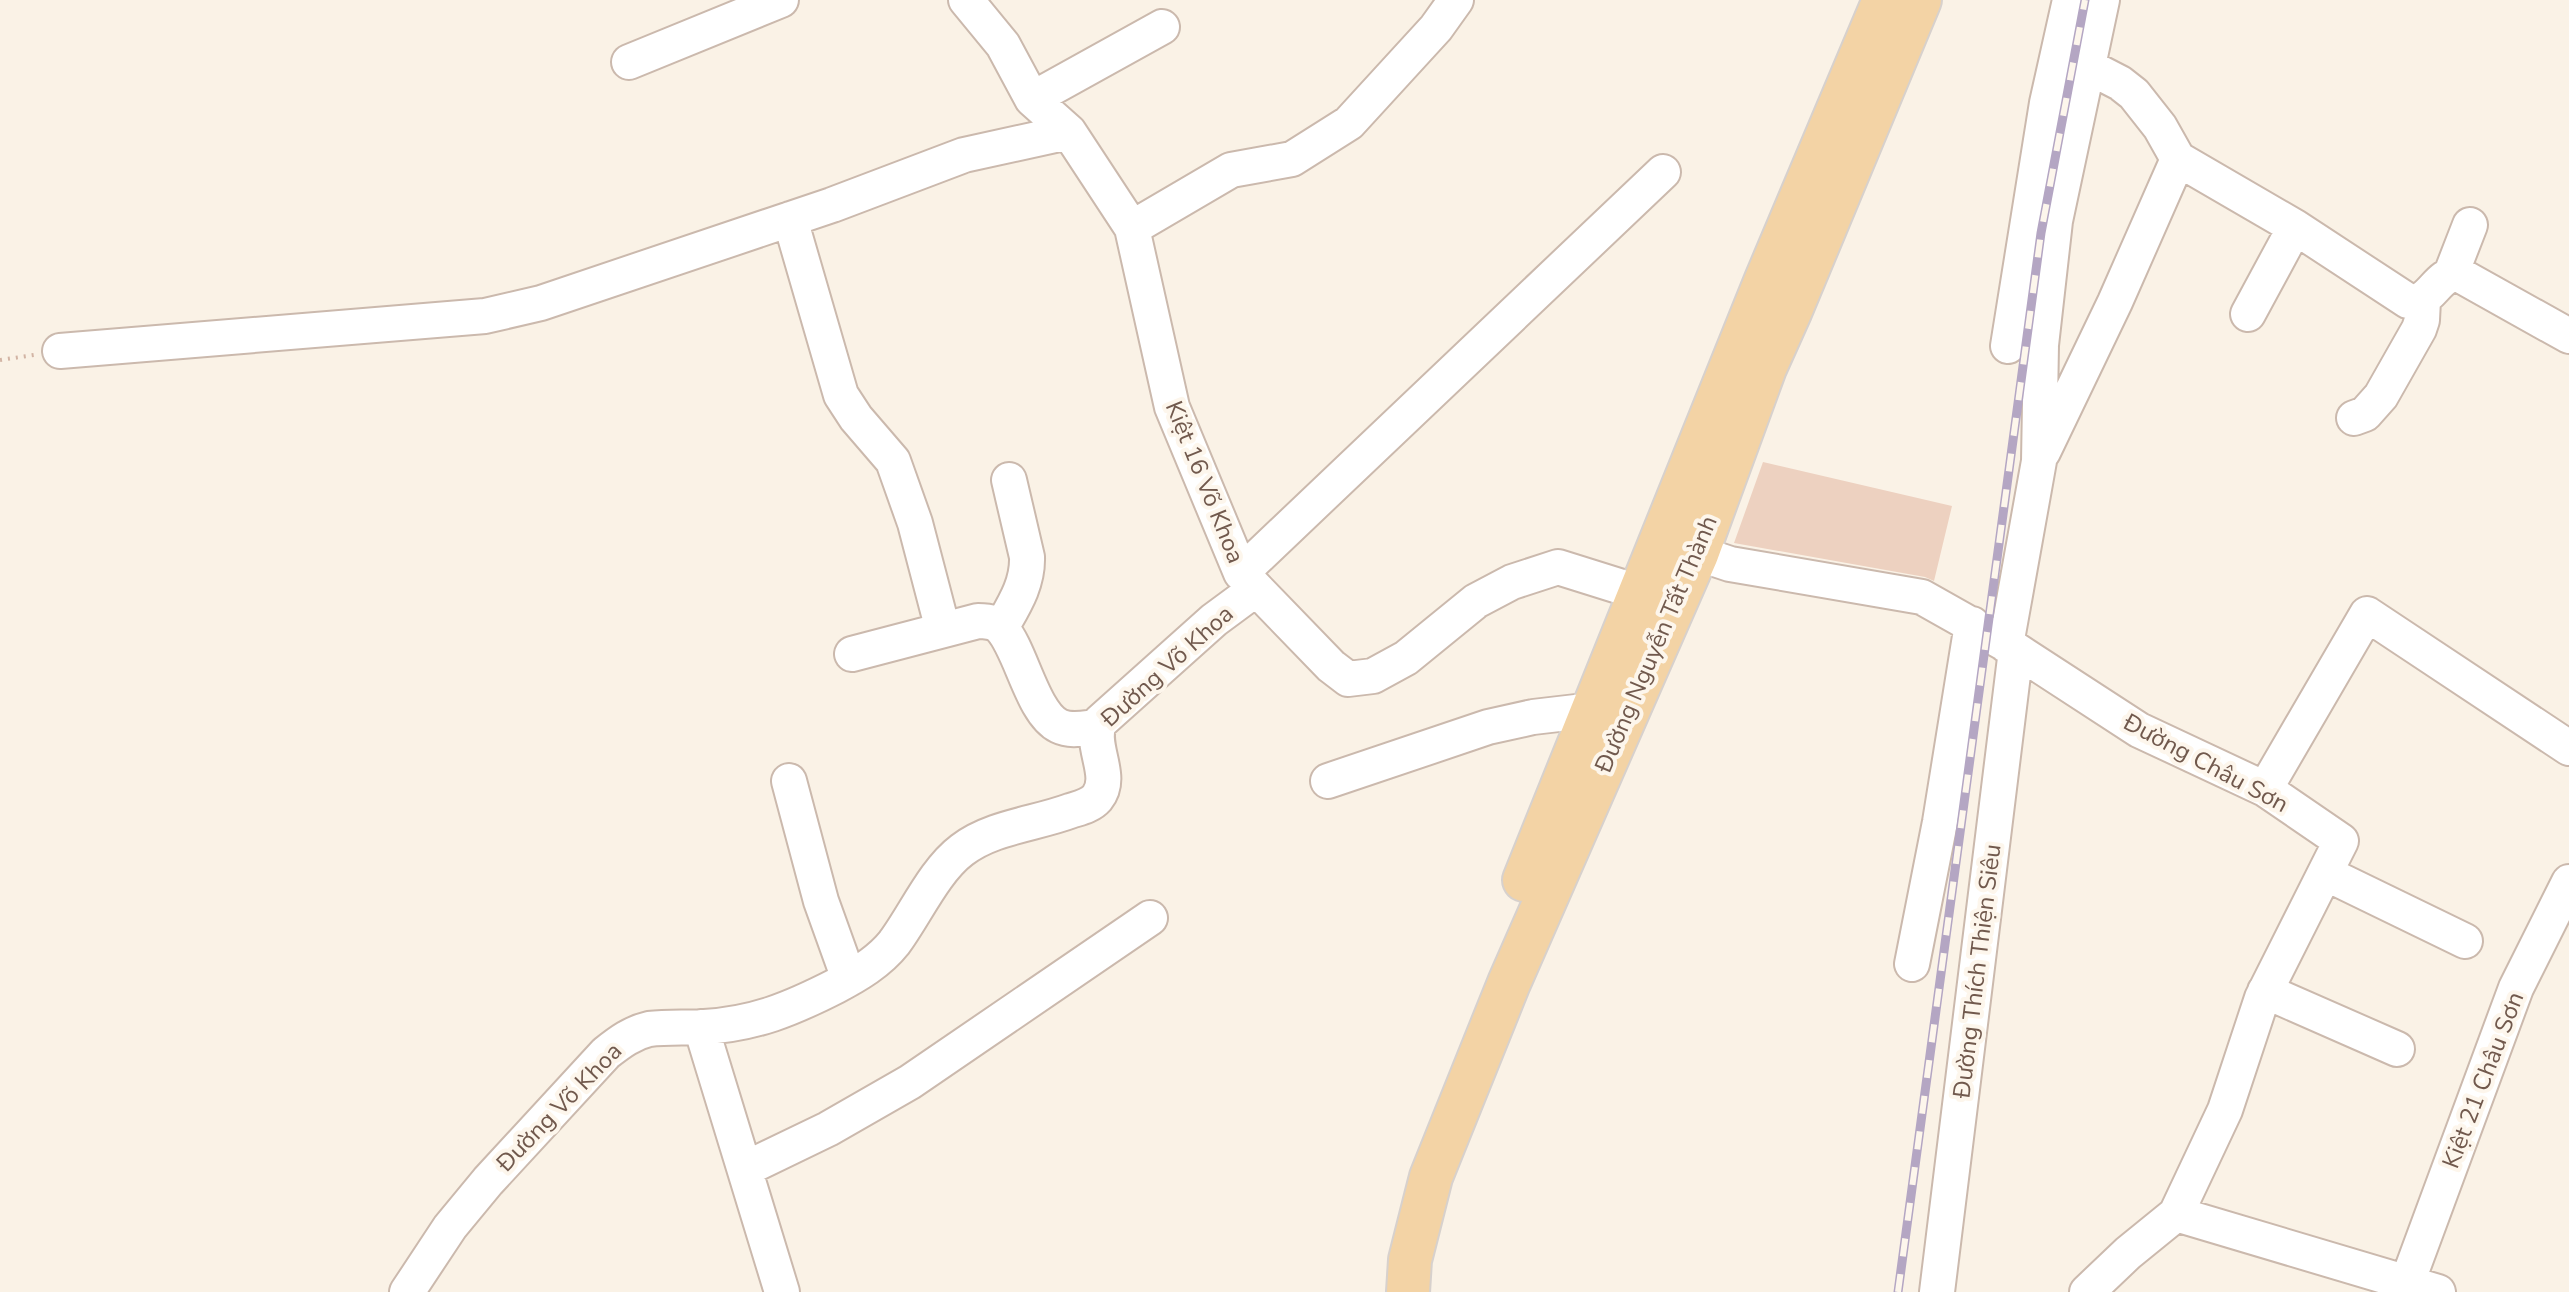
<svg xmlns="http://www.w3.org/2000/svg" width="2569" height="1292" font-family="'Nunito Sans',sans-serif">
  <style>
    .building { fill: #edd1c0 }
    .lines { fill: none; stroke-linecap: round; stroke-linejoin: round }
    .minor-casing { stroke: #cbb9ad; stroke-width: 38 }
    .major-casing { stroke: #d7d1cd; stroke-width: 46 }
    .path { stroke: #d2b4a4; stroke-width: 4; stroke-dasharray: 2 6; stroke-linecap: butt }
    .minor { stroke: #fff; stroke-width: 34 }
    .major { stroke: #f3d3a5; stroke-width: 42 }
    .rail-casing { stroke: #b4a6c3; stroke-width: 9 }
    .rail { stroke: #fdf6ec; stroke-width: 6; stroke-dasharray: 18; stroke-linecap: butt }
    .labels { text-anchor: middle; stroke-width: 8; stroke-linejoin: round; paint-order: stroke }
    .street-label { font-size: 24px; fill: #71594d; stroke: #fdf6ec }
  </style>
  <rect width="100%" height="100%" fill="#faf2e6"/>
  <path class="building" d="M1763,462L1952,506L1934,581L1925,577L1734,543Z"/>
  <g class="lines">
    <defs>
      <path id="minor" d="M966,0L1003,45L1032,99L1069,132L1132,228L1172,407L1241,573L1331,666L1348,679L1373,676L1406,658L1476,601L1512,582L1558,567L1641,593
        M629,62L781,0
        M2087,66L2120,83L2134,94L2160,127L2178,159L2295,227L2408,301C2431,306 2436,273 2458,274L2569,336
        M1032,99L1162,27
        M790,219L841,395L856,418L893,461L915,523L943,630
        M1132,228L1231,170L1292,159L1349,123L1436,28L1456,0
        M2451,274L2470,225
        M2248,314L2295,227
        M2008,346L2047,103L2070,0
        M60,351L485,316L541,303L832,205L964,155L1069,132
        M2354,418L2365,414L2381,396L2419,329L2422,320L2423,300
        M2043,452L2115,302L2178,159
        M1673,545L1730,564L1922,597L2016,650L2139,730L2265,789L2341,841L2262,998L2225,1110L2176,1214L2438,1292
        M1241,573L1663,172
        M1001,628C1014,605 1028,584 1027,557L1009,480
        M2006,645L2039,461L2041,345L2055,221L2102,0
        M852,654L978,621C985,621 996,622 1001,628C1021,649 1032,713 1059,726C1071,732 1085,728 1097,727
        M789,781L821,901L849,979
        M1328,781L1488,727L1533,717L1593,710
        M2265,789L2367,614L2569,748
        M2325,873L2465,941
        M1912,964L1940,822L1972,624
        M2265,991L2397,1049
        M701,1027L782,1292
        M745,1169L828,1129L910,1082L1150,918
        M2407,1283L2516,988L2569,882
        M407,1292L450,1227L488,1181L606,1053C620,1042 632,1033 649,1029C667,1027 685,1028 704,1027C755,1024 791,1009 836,986C857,975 879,962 894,943C915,915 934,871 962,850C992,827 1035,824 1070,811C1079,808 1090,806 1097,798C1115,776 1088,745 1100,722L1214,620L1256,589
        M1937,1292L2016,650
        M2087,1292L2128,1253L2176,1214"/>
      <path id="major" d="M1524,880L1765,282L1884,0
        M1408,1292L1410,1260L1431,1177L1509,983L1697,554L1765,368L1791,310L1920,0"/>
    </defs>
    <use href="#minor" class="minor-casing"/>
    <use href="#major" class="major-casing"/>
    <path class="path" d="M0,360L34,355"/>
    <use href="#minor" class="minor"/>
    <use href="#major" class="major"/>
    <defs>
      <path id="rail" d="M1898,1292L2041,233L2085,0"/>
    </defs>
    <use href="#rail" class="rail-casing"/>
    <use href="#rail" class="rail"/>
  </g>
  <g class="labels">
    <g class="street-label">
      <text transform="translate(1205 482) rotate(68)" y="8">Kiệt 16 Võ Khoa</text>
      <text transform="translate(1656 644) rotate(-67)" y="8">Đường Nguyễn Tất Thành</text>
      <text transform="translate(1167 666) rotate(-42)" y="8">Đường Võ Khoa</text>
      <text transform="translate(2206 763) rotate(28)" y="8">Đường Châu Sơn</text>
      <text transform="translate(1977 971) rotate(-83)" y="8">Đường Thích Thiện Siêu</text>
      <text transform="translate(2483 1080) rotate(-69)" y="8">Kiệt 21 Châu Sơn</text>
      <text transform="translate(559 1107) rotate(-46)" y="8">Đường Võ Khoa</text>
    </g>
  </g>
</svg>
